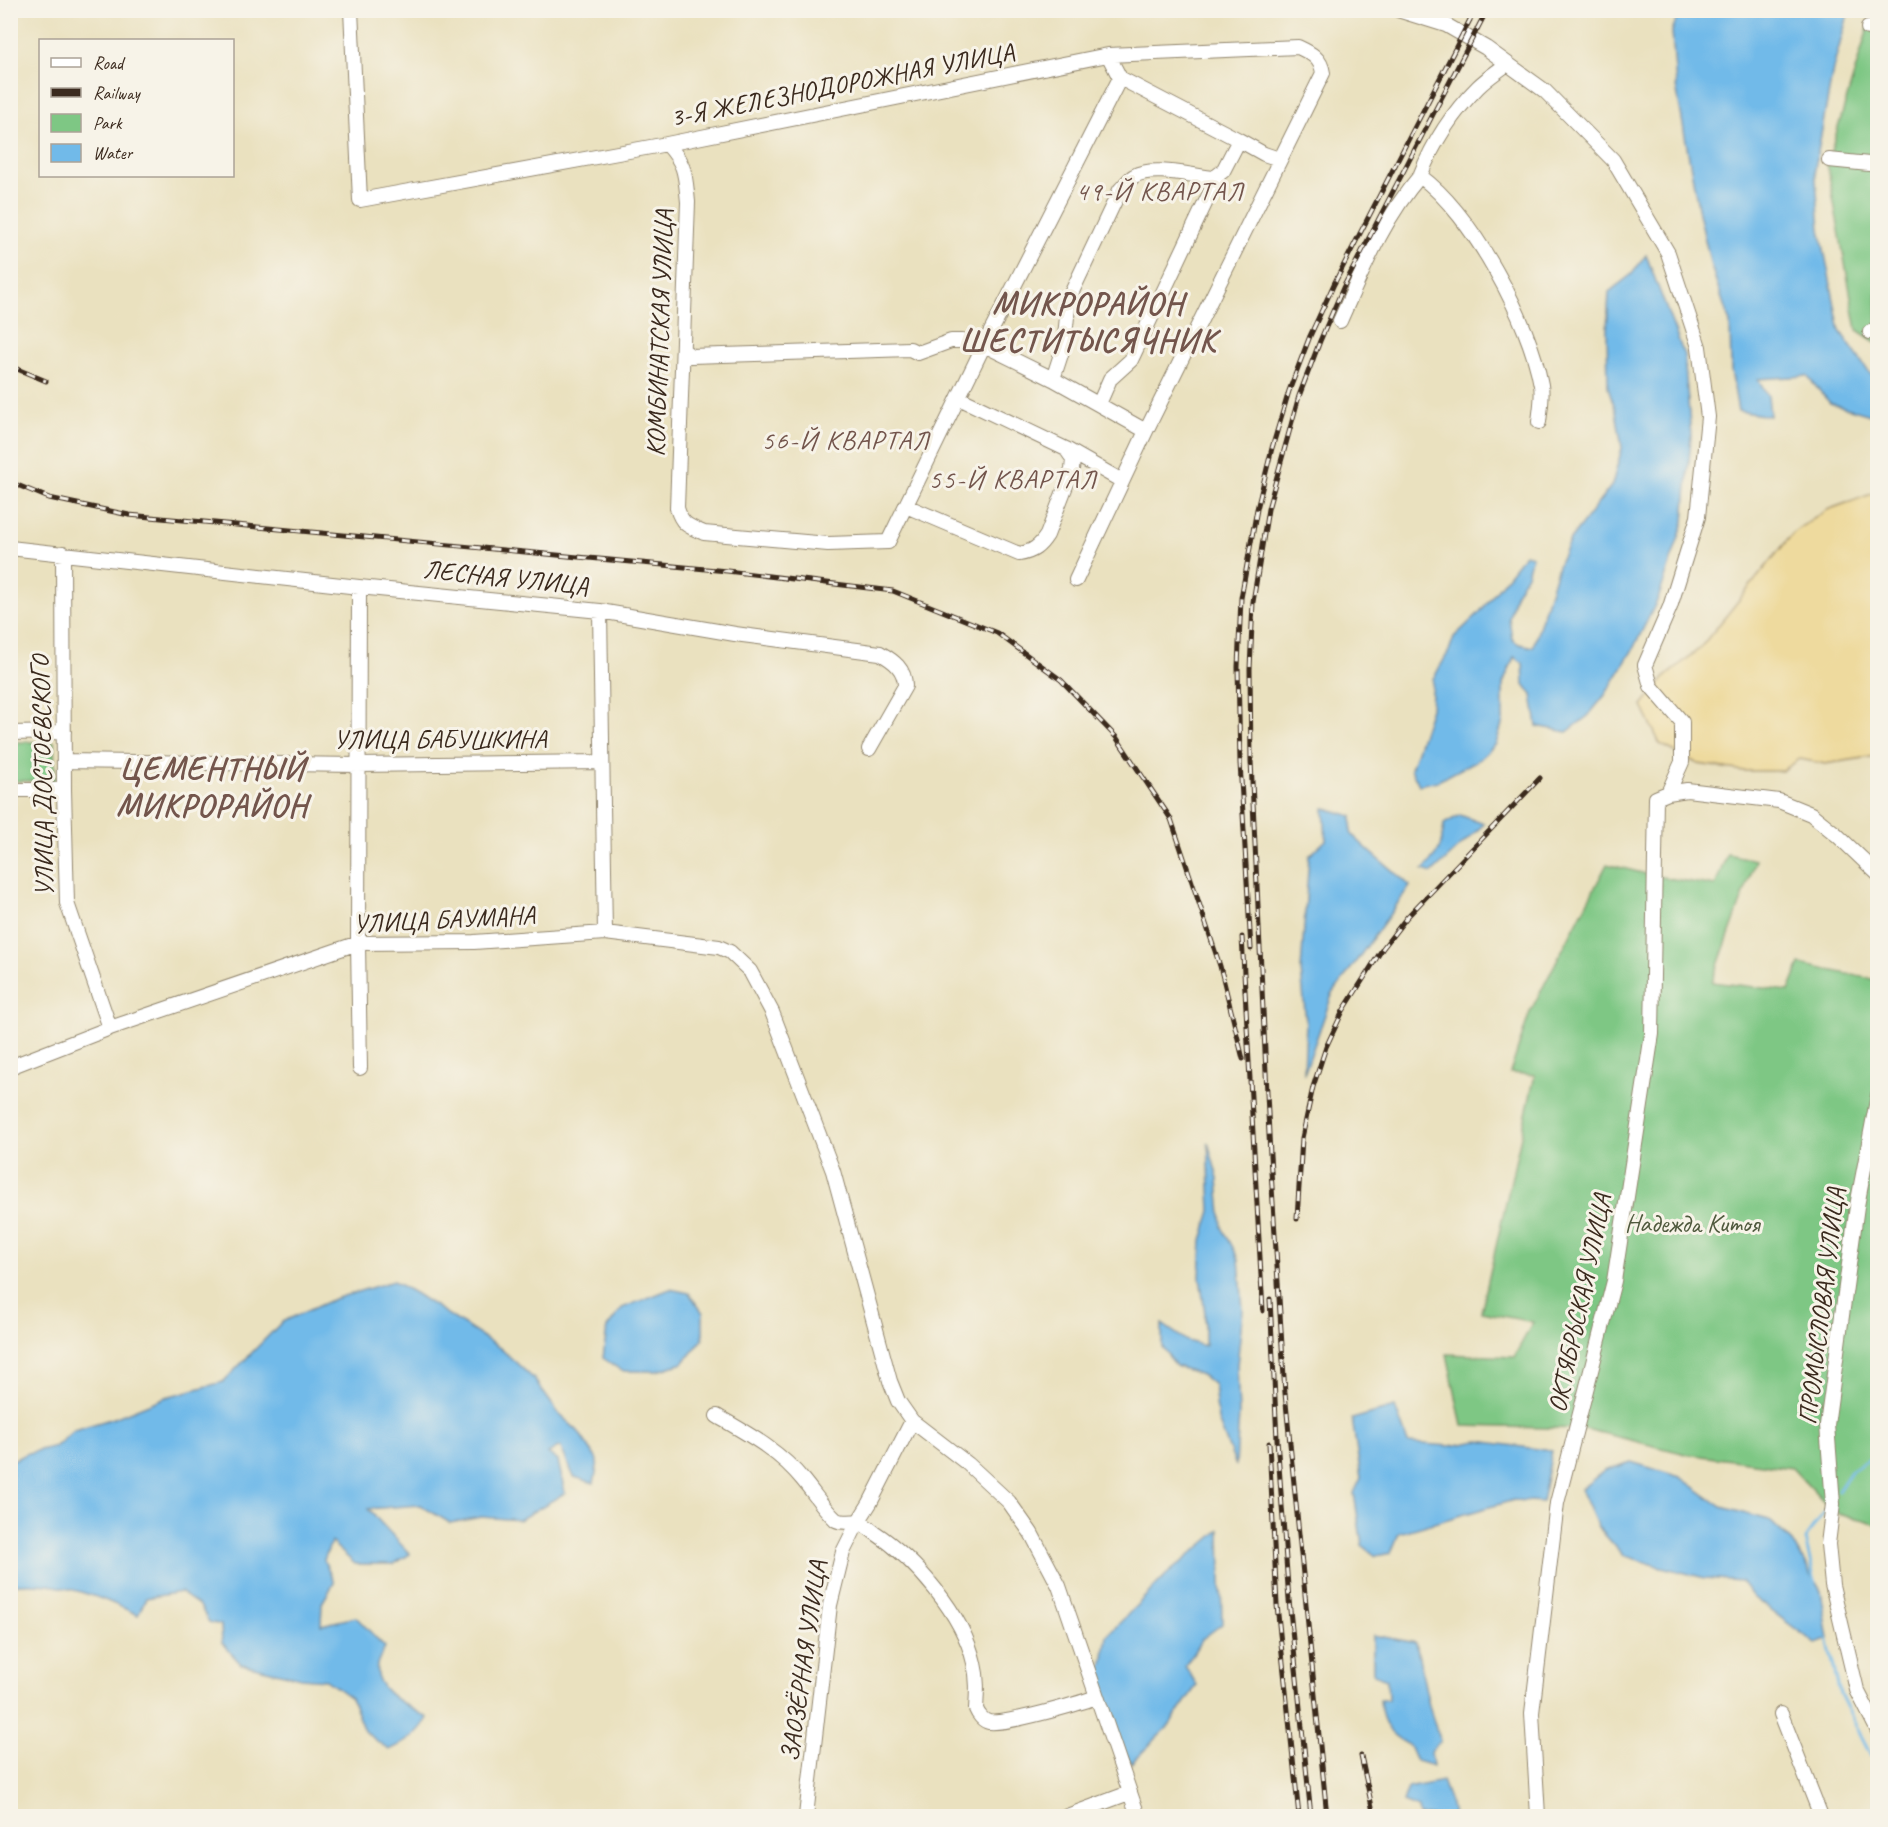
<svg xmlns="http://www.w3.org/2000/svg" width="1888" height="1827" font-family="Caveat,sans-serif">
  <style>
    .green { fill: #7ec784; stroke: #5c7851; stroke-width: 1.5 }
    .sand { fill: #eeda9e; stroke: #94825e; stroke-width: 1.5 }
    .water { fill: #71bae9; stroke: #567284; stroke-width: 1.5 }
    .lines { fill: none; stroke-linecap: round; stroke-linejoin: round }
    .stream { stroke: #71bae9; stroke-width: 3 }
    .minor-casing { stroke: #92866e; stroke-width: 16 }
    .minor { stroke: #fff; stroke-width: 14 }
    .rail-casing { stroke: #3b2a1e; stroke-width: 5 }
    .rail { stroke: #f7f3e8; stroke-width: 3; stroke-dasharray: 9; stroke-linecap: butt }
    .labels { text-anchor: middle; stroke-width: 6; stroke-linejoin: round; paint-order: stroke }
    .street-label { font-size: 26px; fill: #3b2a1e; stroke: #f7f3e8 }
    .park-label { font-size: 26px; fill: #4f593d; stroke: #f7f3e8 }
    .neighbourhood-label { font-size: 27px; letter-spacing: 1.5px; fill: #73554c; stroke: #f7f3e8 }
    .district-label { font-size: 32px; font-weight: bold; letter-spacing: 1.5px; fill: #73554c; stroke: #f7f3e8 }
  </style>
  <rect width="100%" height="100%" fill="#f7f3e8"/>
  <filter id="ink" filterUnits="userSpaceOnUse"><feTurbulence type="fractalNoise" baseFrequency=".0167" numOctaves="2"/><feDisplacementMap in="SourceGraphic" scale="12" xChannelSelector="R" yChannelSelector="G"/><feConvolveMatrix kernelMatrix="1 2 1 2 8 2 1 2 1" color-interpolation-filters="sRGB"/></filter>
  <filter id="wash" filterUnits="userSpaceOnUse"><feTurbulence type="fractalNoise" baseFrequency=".008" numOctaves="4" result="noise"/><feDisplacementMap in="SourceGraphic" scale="24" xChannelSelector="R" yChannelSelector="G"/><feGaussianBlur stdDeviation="1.35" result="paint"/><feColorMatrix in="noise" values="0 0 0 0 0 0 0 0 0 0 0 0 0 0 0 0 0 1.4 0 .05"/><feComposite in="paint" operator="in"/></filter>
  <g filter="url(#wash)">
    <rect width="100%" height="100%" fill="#eae1bf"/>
    <path class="green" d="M1876,11H1877V343L1857,330L1827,164L1868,28Z
      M10,742H54L55,781H11Z
      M1727,854L1756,860L1712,982L1789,991L1800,964L1877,980V1525L1832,1511L1792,1468L1686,1454L1586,1429L1462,1426L1447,1354L1514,1357L1533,1322L1481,1312L1535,1075L1510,1073L1530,1012L1607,864L1650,875L1715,886Z"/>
    <path class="sand" d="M1877,492V756L1825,764L1800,759L1782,771H1744L1698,764L1660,744L1642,706L1666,676L1700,648L1794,532L1827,510Z"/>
    <path class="water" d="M1680,10L1849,11L1833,69L1815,168L1820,229L1840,331L1868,371L1877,381V417L1830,403L1807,376L1758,379L1768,396L1770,416L1738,411L1731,370L1730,323L1711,266L1699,213L1676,86L1672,31Z
      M1646,255L1684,355L1691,436L1684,522L1658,599L1632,651L1605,695L1588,716L1567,732L1537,726L1532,695L1524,684L1523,663L1514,657L1503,684V721L1496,744L1480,759L1438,781L1419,785L1411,769L1431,708L1433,679L1449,651L1454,637L1479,613L1525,554L1532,556L1527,574L1515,595L1509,618L1512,639L1519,644L1533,647L1559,563L1570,540L1612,485L1622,448L1616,411L1608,387L1607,330L1609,292L1632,274Z
      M1324,808L1352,816L1351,833C1369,853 1391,868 1410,886L1332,995L1304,1074L1306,1022L1301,970L1309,856L1326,840Z
      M1460,815L1484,824L1432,873L1423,870C1441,851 1441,849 1444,824Z
      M1208,1142L1218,1179L1222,1227L1239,1259L1243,1310L1237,1365L1239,1413L1236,1466L1218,1420L1214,1385L1202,1375L1176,1366L1162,1347V1324L1187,1341L1205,1346V1313L1200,1277L1202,1240L1211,1211Z
      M393,1281L416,1294L500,1348L534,1379L559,1414L578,1431L598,1461L594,1483L574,1477L560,1446L548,1453L558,1461L565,1493L519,1520L481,1517L450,1523L420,1505L368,1509L410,1554L394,1564H355L331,1542L324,1560L334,1583L322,1603L321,1625L356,1617L385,1647C383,1652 378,1659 377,1665C372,1692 410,1707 428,1718C419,1734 406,1743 389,1750L364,1731L351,1698L326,1680L301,1678L241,1664L222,1643L221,1625L209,1622L200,1606L180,1592L146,1598L138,1615C100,1596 53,1579 11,1585V1461L28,1453L56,1446L74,1430L114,1418L166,1397L223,1382L282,1322L334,1299Z
      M670,1289L689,1293L703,1313V1339L683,1363L657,1371H622L603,1358L607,1328L622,1308Z
      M1395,1407L1408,1443L1450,1446L1478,1441L1552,1451L1542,1502L1514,1500L1399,1533L1391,1553L1376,1556L1362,1545L1354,1493L1361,1478L1352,1419Z
      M1631,1462L1680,1477L1722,1507L1769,1520L1792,1542L1821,1591L1829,1639L1816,1644L1753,1597L1741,1581L1705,1578L1654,1565L1623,1555L1598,1527L1581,1489L1604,1471Z
      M1220,1530L1222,1624L1202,1639L1185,1666L1197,1685L1167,1728L1131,1763L1115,1741L1094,1679L1103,1663L1107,1636L1166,1575Z
      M1373,1635L1416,1643L1429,1706L1440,1741L1431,1752L1433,1766L1416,1761L1409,1745C1387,1734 1382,1724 1380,1700H1388L1387,1679L1373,1674Z
      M1442,1781L1451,1805L1453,1816H1419L1418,1808L1403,1802L1408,1788Z"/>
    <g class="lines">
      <path class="stream" d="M1838,1491L1852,1470L1878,1454
        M1815,1582L1805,1539L1828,1506
        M1827,1638L1840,1694L1875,1764L1877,1816"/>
    </g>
  </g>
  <g filter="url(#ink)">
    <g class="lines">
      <defs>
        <path id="minor" d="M351,10L360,200L667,144L1108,55L1298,47C1311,53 1321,58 1323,73L1146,431L1076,580
          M1398,10L1446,25L1486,48L1545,91L1613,160L1668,253L1699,347L1708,417L1698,517L1670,607L1645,665L1651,686L1682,722V762L1668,793
          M1868,28H1878
          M1507,64C1498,71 1487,78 1478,87C1453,112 1433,143 1420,176C1473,215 1530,322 1541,385C1543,397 1540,411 1539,422
          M1120,78L1239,140L1264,154L1279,159
          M667,144C686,165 685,174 688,202L677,508C682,525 688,526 704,533L828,544L888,542L984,345L1120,78L1108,55
          M1829,160L1869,164L1878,163
          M1340,321C1363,270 1383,219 1420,176
          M1870,332L1878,333
          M683,350L691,356L910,349L918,353L951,341H961L984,345L1053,379L1146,431
          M1053,379L1064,345L1069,298L1120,190C1125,185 1128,180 1134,176C1152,165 1193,176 1214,178L1223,171L1239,140
          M959,398L1066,449L1122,481
          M1099,404L1110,379L1131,360L1218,176
          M906,506L1019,554C1033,552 1040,546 1047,535L1072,470L1073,459L1066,449
          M10,548L359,587L600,611L735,634L880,653C894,661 905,669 905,686L869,749
          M63,553L64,790L67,903L110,1028
          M359,587L358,943L360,1068
          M600,611L605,933
          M10,733L64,732
          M64,761L358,765L601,762
          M10,790H64
          M10,1067L110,1028L358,943L474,942L605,933L719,947L730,952L750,971L772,1012L833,1171L890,1381L898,1401L912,1421L968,1464L1009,1502L1031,1533L1059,1586L1138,1816
          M1878,1095L1857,1206L1827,1425L1833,1504L1828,1544L1832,1585L1857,1690L1878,1731
          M717,1416C748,1434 780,1451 803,1480C814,1493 823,1508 836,1520C844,1524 851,1520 858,1522C864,1524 870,1529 874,1532C915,1559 963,1614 974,1663C978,1679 977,1693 976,1709C978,1714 983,1721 989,1722C1004,1725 1078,1704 1096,1697
          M1781,1714L1821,1816
          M806,1816L830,1605L843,1552L858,1522L870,1503L912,1421
          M1067,1816L1129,1793
          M1538,1816L1532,1713L1557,1503L1614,1281L1652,1034L1656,798L1668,793L1687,790L1779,801L1811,814L1837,835L1878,874"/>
      </defs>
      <use href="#minor" class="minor-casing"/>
      <use href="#minor" class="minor"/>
      <defs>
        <path id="rail" d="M10,366L46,381
          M10,482L49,498L129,515L727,571L893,591L997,633L1061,680L1116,737L1171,819L1220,966L1243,1059
          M1242,937L1263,1311
          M1251,949L1240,763L1238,667L1241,598L1257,509L1272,448L1289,391L1310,336L1334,284L1475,10
          M1297,1219L1302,1138L1313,1087L1326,1047L1343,1011L1383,948L1407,917L1540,778
          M1270,1299L1277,1439L1289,1600L1311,1816
          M1269,1443L1277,1605L1299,1816
          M1361,1756L1374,1816
          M1327,1816L1285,1393L1270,1155L1251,761L1250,669L1253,602L1268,509L1299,396L1320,341L1343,288L1487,10"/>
      </defs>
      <use href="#rail" class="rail-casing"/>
      <use href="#rail" class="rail"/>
    </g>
  </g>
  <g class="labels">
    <g class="street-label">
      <text transform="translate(842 84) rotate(-11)" y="9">3-Я ЖЕЛЕЗНОДОРОЖНАЯ УЛИЦА</text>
      <text transform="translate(659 333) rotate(-88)" y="9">КОМБИНАТСКАЯ УЛИЦА</text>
      <text transform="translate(506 577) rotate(6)" y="9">ЛЕСНАЯ УЛИЦА</text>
      <text x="440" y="748">УЛИЦА БАБУШКИНА</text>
      <text transform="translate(42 776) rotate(-91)" y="9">УЛИЦА ДОСТОЕВСКОГО</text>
      <text transform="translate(444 919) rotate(-3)" y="9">УЛИЦА БАУМАНА</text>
      <text transform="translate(1579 1303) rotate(-78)" y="9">ОКТЯБРЬСКАЯ УЛИЦА</text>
      <text transform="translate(1821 1306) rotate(-83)" y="9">ПРОМЫСЛОВАЯ УЛИЦА</text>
      <text transform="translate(803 1661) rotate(-82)" y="9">ЗАОЗЁРНАЯ УЛИЦА</text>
    </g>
    <g class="park-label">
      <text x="1692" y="1232">Надежда Китоя</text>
    </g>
    <g class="neighbourhood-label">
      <text x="1160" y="200">49-Й КВАРТАЛ</text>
      <text x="846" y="449">56-Й КВАРТАЛ</text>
      <text x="1013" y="488">55-Й КВАРТАЛ</text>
    </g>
    <g class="district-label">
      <text x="1088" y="314">МИКРОРАЙОН<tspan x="1088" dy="37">ШЕСТИТЫСЯЧНИК</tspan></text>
      <text x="212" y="779">ЦЕМЕНТНЫЙ<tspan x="212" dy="37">МИКРОРАЙОН</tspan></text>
    </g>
  </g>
  <rect width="1888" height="1827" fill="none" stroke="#f7f3e8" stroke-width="36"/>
  <rect x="39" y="39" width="195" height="138" fill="#f7f3e8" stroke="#aca397" stroke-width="1.5"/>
  <rect x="51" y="58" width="30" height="9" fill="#ffffff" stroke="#aca397" stroke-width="1.5"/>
  <text x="93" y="69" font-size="18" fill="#3b2a1e">Road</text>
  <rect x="51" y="88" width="30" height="9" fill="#3b2a1e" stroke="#aca397" stroke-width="1.5"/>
  <text x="93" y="99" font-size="18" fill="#3b2a1e">Railway</text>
  <rect x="51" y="114" width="30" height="18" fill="#7ec784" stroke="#aca397" stroke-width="1.5"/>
  <text x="93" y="129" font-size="18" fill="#3b2a1e">Park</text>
  <rect x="51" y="144" width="30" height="18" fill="#71bae9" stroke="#aca397" stroke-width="1.5"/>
  <text x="93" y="159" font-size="18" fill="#3b2a1e">Water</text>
</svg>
